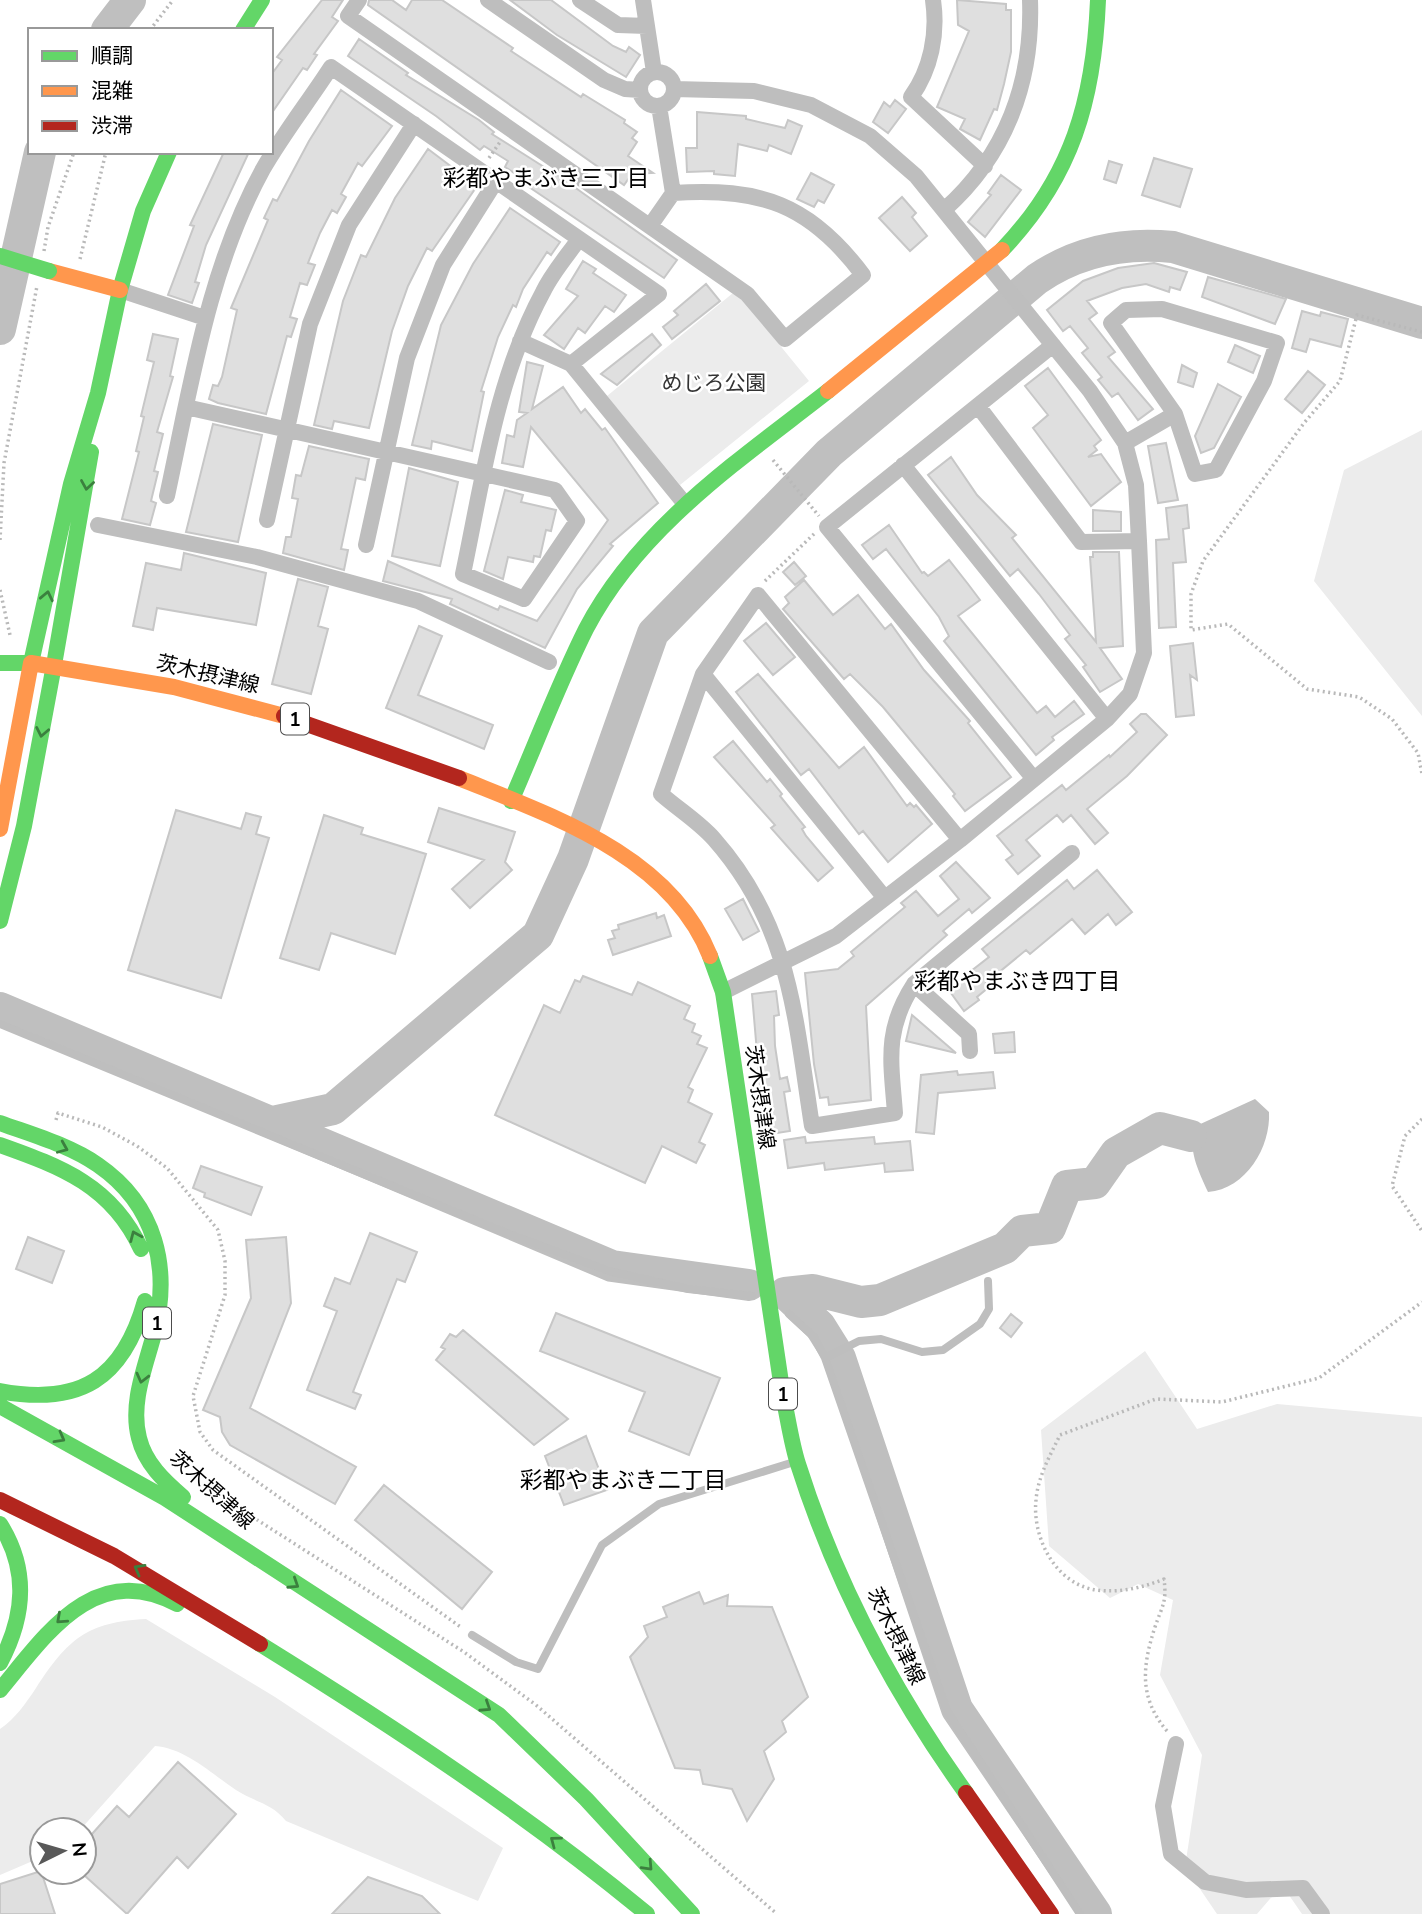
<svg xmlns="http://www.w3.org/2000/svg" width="1422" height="1914" font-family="'Nunito Sans','Noto Sans JP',sans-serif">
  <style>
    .green { fill: #ececec }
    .water { fill: #bfbfbf }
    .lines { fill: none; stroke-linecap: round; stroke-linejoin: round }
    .river { stroke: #bfbfbf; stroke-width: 32 }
    .building { fill: #dfdfdf; stroke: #c7c7c7; stroke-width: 2 }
    .path { stroke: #b9b9b9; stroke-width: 3.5; stroke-dasharray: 2 3.5; stroke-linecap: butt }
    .lane { stroke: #bebebe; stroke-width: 8 }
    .street { stroke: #bebebe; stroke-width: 16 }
    .fast { stroke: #63d668; stroke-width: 16 }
    .slow { stroke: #ff974d; stroke-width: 16 }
    .jam { stroke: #b3261e; stroke-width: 16 }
    .fast-bridge { stroke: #63d668; stroke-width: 16 }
    .oneway { stroke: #3b803e }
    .labels { text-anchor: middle; stroke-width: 5; stroke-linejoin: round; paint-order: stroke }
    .shield { fill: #fff; stroke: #4c4c4c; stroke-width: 2 }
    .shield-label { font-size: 19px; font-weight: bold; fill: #000 }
    .park-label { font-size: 21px; fill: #333; stroke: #fff }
    .street-label { font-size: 21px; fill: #000; stroke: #fff }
    .neighbourhood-label { font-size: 23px; fill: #000; stroke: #fff }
  </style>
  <rect width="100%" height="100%" fill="#fff"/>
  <path class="green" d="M733,293L743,300L809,381L680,485L607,396Z
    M1422,430V716L1314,581L1344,470Z
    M1145,1351L1197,1429L1277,1404L1422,1417V1914H1302L1282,1885L1257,1914H1217L1185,1867L1202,1755L1160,1675L1173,1600L1138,1584L1110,1598L1049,1546L1041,1430Z
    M146,1619L275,1697L503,1848L478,1901L286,1821C272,1803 254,1802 236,1790C212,1774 185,1748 155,1746L80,1830H42V1857L0,1875V1729C15,1719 26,1703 36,1688C68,1639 87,1622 146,1619Z"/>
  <path class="water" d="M1255,1099L1269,1112C1271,1147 1246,1189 1208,1192C1199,1172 1186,1147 1196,1126Z"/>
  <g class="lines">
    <path class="river" d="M107,30L130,0
      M0,329L40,152
      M0,1008L612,1266L749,1285
      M273,1122L333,1109L538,935L573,859L653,633L829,453L1037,279C1079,250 1124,242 1173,247L1422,323
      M785,1293L820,1326L840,1358L957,1709L1096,1914
      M785,1293L813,1290L861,1302L880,1300L1005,1248L1022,1231L1050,1228L1067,1186L1095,1183L1116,1153L1160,1128L1191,1136"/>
  </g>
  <path class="building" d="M322,0H343L332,17L338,21L314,54L317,55L307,70L303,68L271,114V75L282,60L277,57Z
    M369,0H392L406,10L412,0H442L513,48L511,51L581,97L583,94L625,120L624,123L637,132L632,138L637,142L628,156L653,173L632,174L624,185L368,5Z
    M510,0H551L613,46L626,52L629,47L640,55L626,77L557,35Z
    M957,0L1006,4V10H1011V52L1004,84L997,110L994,109L980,140L960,129L965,119L937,107L969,31L958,25Z
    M359,39L408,73L406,75L479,120L494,132L492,134L563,179L677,260L664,278L529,187L531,184L505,167L508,161L484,146L480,150L436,116L348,56Z
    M341,90L392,126L362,166L358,163L341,194L346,197L337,213L332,210L320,233L308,263L315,265L307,285L300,283L290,317L297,319L291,337L287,336L266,414L218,403L209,399L213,385L218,386L222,377L237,310L231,308L268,220L264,218L273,199L277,201L309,141Z
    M895,100L906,109L888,133L873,122L884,102L890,107Z
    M697,112L746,116V119L785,128L788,120L802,126L791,154L769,145L767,151L738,144L735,176L714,174V171L687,172L686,148H697Z
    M428,149L473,183L471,186L475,189L432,251L427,248L408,286L392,331L369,428L334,421L332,429L314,425L343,301L361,255L366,257L395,198Z
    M224,152H249L206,245L195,282L199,283L192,303L168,295L194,226L190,225Z
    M1154,158L1192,169L1180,207L1142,195Z
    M1109,161L1122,165L1116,183L1104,179Z
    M811,173L834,185L824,203L818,200L814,207L797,199Z
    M1001,175L1021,190L985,237L968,222L991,195L988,193Z
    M902,197L916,213L912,217L927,236L910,251L879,218Z
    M510,208L560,242L551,255L547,252L523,289L516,307L513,305L498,337L481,391L484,392L472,451L432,441L431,449L412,445L441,325L473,264Z
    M583,261L596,269L593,273L626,295L614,312L605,306L585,333L578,328L564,349L544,335L578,296L566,289Z
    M1154,263L1187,272L1180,290L1170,287L1169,292L1146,284L1122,288L1087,301L1097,313L1089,319L1115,352L1108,357L1153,409L1138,420L1118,393L1112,397L1098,380L1102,377L1082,353L1088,348L1070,326L1063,331L1047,310L1083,281L1118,268Z
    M1208,277L1286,299L1275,324L1202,297Z
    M706,284L720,301L672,339L663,327L678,315L674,311Z
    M1302,311L1320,316L1321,312L1348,319L1341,347L1310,339L1306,352L1292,348Z
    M153,334L178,339L170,376L173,377L157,432L163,434L154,471L158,472L151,501L156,503L150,525L122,519L139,452L136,451L144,417L141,416L154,362L147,360Z
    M652,334L661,345L617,385L601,374Z
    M1235,345L1260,356L1253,373L1228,362Z
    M527,362L543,366L532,409L563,387L581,413L585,409L602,430L605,428L658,503L610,544L613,546L577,589L545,648L450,604L452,599L383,581L388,561L498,610L500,606L537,621L608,520L531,427L523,467L502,463L507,435L514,437L517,420L527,413L519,412Z
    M1182,365L1197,373L1193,387L1178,382Z
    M1048,368L1101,440L1094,446L1097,450L1088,457L1101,454L1121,482L1091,506L1033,428L1048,415L1025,386Z
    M1308,371L1325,385L1302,413L1285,399Z
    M1218,384L1241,397L1214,448L1201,453L1195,436Z
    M213,424L262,435L238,542L186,532Z
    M1166,443L1178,500L1158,503L1148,446Z
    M309,446L369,459L365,480L356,478L341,549L348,550L344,570L283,553L286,537H291L298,499L292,498L296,475L301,476Z
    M951,457L977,495L1016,535L1012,538L1096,642L1090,557H1093V552H1119L1123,646L1100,648L1122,679L1100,692L1083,667L1086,665L1065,639L1070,635L1039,594L1018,569L1010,576L928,475Z
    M409,468L458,482L440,566L392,556Z
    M505,490L523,495L521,502L556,510L551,531L546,530L540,557L534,556L533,562L508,557L503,579L484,571Z
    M1187,505L1189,528L1183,529L1186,562L1173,563L1176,627L1159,628L1156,540L1169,539L1166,508Z
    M1093,510L1121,512V531H1093Z
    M889,525L922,573L924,572L928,576L949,560L968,584L980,600L958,616L1037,713L1046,706L1055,717L1074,701L1084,714L1052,737L1054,740L1036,755L944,641L949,636L939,617L886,549L873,559L862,545Z
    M184,553L266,573L256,625L157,608L153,630L133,626L146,563L181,570Z
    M794,562L806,576L795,585L783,572Z
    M298,579L328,587L318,626L328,629L311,694L272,684Z
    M804,580L833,615L858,595L885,629L891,624L924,670L970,721L968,723L1011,777L965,811L953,796L955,794L883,707L850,674L844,679L783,609L789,603L785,597Z
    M766,623L795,657L773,675L744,641Z
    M419,626L442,636L418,695L493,725L484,749L386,708Z
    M1193,643L1197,680L1190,675L1194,715L1176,717L1170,646Z
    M758,674L839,768L864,747L907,806L910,803L914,807L916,805L932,824L888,862L863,831L859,834L809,769L801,775L736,692Z
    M1141,714H1146L1167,735L1127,776L1087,809L1108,833L1095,844L1071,815L1063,822L1057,815L1026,840L1040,856L1018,874L1006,860L1013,855L997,836L1062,785L1066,790L1109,755L1110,757L1137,732L1130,724Z
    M733,741L767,782L770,779L782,794L780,796L805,827L802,829L806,836L833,868L818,881L771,828L775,825L714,757Z
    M439,808L515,832L505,862L512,870L470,908L452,889L484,860L428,842Z
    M176,810L241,829L246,813L261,817L256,834L269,838L221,998L128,970Z
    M324,815L363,828L361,834L426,854L395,954L331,933L319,970L280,958Z
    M956,862L990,898L972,913L969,909L943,931L947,935L866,1006L871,1100L829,1105L828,1097L820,1098L814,1064L805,973L838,969L854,956L851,952L905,907L901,903L916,891L938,916L959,899L940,876Z
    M1097,870L1132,912L1116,925L1108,914L1085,934L1072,919L1030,954L1026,950L986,983L989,987L977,997L979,1000L964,1011L948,989L989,957L982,949L1067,880L1074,889Z
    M743,899L759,931L743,940L725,909Z
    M656,913L657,918L664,915L671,936L613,955L608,940L615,938L612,931L619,929L618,925Z
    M583,976L632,995L638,982L690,1006L684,1019L695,1024L692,1032L701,1036L697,1044L707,1048L688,1087L693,1090L688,1102L712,1114L699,1142L705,1145L696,1163L662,1146L645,1183L495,1115L544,1005L560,1013L575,980L580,982Z
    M776,991L779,1015L774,1016L775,1046L780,1079L787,1077L790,1091L784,1092L790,1131L764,1135L752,994Z
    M912,1015L956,1053L906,1041Z
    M1014,1032L1015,1052L995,1053L993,1034Z
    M957,1071L958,1075L993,1072L995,1088L938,1093L934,1134L916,1132L921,1075Z
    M805,1137L806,1143L874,1137L875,1144L910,1141L913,1170L885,1172L884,1163L825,1170L824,1163L788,1168L784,1140Z
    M201,1166L262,1187L251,1215L204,1197L205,1193L193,1188Z
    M370,1233L417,1252L405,1282L397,1279L353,1392L361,1395L355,1409L307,1390L337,1311L324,1306L335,1278L350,1284Z
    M28,1237L64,1251L52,1283L16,1269Z
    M286,1237L291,1303L250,1408L356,1467L335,1504L230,1445L222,1432L220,1417L203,1410L251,1298L246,1240Z
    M556,1313L720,1378L689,1455L629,1431L645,1392L540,1351Z
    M1011,1314L1022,1323L1011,1337L1000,1328Z
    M463,1330L568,1419L534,1445L436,1360L445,1349L441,1347L450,1334L456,1337Z
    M586,1436L607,1490L564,1505L545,1456Z
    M384,1485L492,1572L462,1609L355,1520Z
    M699,1592L704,1604L728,1595L727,1606L772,1607L808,1697L782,1721L786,1732L764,1751L774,1779L747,1821L732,1789L703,1784L700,1770L675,1768L630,1657L648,1637L644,1626L667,1617L663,1607Z
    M178,1762L236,1814L188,1868L177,1857L127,1914L84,1875V1843L117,1806L129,1817Z
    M41,1871L55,1914H0V1884Z
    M368,1877L422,1896L440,1914H332Z"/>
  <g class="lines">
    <path class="path" d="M150,30L173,0
      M489,158L500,142
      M44,251L48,227L74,152
      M80,259L106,152
      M1422,332L1357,315L1340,381L1304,423L1203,561L1191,594V630L1228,624L1307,689L1359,697L1392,719L1418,753L1422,774
      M773,460L819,516
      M0,540L4,463L37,286
      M765,581L815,533
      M0,590L10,635
      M1422,1119L1405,1136L1392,1186L1422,1231
      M56,1120L58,1113L102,1127L137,1146L167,1168L218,1230L225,1261V1295L193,1396L200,1432L213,1450L462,1628
      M201,1484L464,1652L536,1705L777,1914
      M1167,1731C1139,1698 1142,1667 1155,1627C1162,1606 1167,1603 1164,1579C1142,1588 1119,1593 1096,1590C1055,1584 1032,1537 1036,1500C1038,1476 1050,1456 1060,1435L1156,1399L1222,1402L1319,1378L1422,1302"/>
    <path class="lane" d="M0,1024L504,1232L609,1271L688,1289L752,1296
      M789,1314L814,1337L825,1358L947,1711L1080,1914
      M825,1358L859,1341L881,1339L922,1352L943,1350L980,1324L989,1309L988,1281
      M472,1635L516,1662L538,1669L602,1545L659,1504L794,1462"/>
    <path class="street" d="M359,0L348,16L747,294L785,339L863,275C810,204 760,187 673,193L659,106
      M488,0L604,80L625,89L640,90
      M580,0L618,25L647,26
      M643,0L654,72
      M933,0C938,34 931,69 911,97L985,166
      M640 89a17 17 0 1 1 34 0a17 17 0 1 1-34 0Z
      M674,89L754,91L811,105L870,136L916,176L1090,391L1125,443L1136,485L1139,541L1144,653L1130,694L1107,719L960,840L836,936L723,992
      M944,210C1006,155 1033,82 1030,0
      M650,226L673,193
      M120,290L205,318
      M520,341L571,364L685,504
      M978,406L1081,542L1139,541
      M186,407C309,435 432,463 555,490L577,521L524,599L463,574C483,479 496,379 543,292C552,273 567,256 579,239
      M1125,443L1175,414L1111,323L1126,310L1162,309L1277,343L1264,381L1216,470L1195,474L1175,414
      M903,465L1107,719
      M167,496C191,386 208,269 263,169C283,134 309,101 331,67L659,294L571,364
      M267,520L310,324L349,225L414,124
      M98,525L257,557L418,601L549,662
      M366,545L407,358L443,265L496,181
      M703,674L884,897
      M1034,779L827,527L1053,345
      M960,840L758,595L703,674L661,794C678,809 699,822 714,839C791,926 795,1018 812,1126L895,1113C891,1061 884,1030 914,984L1072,853
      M914,984L969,1034L970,1051
      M1176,1744L1163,1806L1171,1854L1205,1882L1246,1890L1303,1888L1322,1914"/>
    <path class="fast" d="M243,30L262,0
      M1002,250C1072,177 1094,100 1098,0
      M0,663H31L71,484L98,393L120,290L143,211L169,152
      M54,665L91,452
      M511,801C536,744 558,685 586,629C639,527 740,460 828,391
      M0,921L24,826L54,665
      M710,956L723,992L783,1396C788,1418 791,1442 798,1464C835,1581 895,1694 966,1793
      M0,1123C33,1135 69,1145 98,1165C156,1205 171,1268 154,1334C145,1368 130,1403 139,1438C145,1463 164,1481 183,1497
      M0,1145C62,1167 112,1186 141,1249
      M0,1391C80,1406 123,1379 145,1301
      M0,1406L165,1498L499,1715L586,1799L692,1914
      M0,1524C29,1570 25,1616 0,1663
      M260,1644C394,1727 525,1813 647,1914
      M0,1690C46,1635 94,1560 177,1604"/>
    <path class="slow" d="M49,271L120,290
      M828,391L1002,250
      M459,778C552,816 670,855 710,956
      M0,829L31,663L174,687L284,716"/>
    <path class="jam" d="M284,716L459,778
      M0,1500L114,1556L260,1644
      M966,1793L1051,1914"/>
    <path class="fast-bridge" d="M0,256L49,271"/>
  </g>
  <defs><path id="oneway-chevron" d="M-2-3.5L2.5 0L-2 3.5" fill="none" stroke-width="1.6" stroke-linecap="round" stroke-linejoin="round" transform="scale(1.75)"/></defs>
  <g class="oneway">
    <use href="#oneway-chevron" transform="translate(87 485) rotate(99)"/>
    <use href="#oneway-chevron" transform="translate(47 596) rotate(-78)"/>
    <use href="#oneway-chevron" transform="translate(42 732) rotate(101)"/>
    <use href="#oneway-chevron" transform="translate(63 1148) rotate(23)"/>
    <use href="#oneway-chevron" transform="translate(135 1236) rotate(-113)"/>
    <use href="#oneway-chevron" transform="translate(142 1378) rotate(104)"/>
    <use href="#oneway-chevron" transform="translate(60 1438) rotate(29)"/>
    <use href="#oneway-chevron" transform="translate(139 1569) rotate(-151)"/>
    <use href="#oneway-chevron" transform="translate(294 1584) rotate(33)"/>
    <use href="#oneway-chevron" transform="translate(61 1619) rotate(138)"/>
    <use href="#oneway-chevron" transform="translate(486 1707) rotate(33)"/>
    <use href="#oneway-chevron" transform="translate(555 1841) rotate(-143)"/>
    <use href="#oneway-chevron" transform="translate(648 1866) rotate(47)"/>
  </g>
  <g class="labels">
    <g class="shield">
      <rect x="281" y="703.5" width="28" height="31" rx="5"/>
      <rect x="143" y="1307.5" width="28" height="31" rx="5"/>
      <rect x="769" y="1378.5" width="28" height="31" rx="5"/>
    </g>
    <g class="shield-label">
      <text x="295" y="726">1</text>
      <text x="157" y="1330">1</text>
      <text x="783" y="1401">1</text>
    </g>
    <g class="park-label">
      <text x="714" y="390">めじろ公園</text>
    </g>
    <g class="street-label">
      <text transform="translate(208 674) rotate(13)" y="7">茨木摂津線</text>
      <text transform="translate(760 1097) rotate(82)" y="7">茨木摂津線</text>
      <text transform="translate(212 1490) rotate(42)" y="7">茨木摂津線</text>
      <text transform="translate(896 1636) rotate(64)" y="7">茨木摂津線</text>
    </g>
    <g class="neighbourhood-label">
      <text x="546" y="186">彩都やまぶき三丁目</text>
      <text x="1017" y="989">彩都やまぶき四丁目</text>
      <text x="623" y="1488">彩都やまぶき二丁目</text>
    </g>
  </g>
  <rect x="28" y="28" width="245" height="126" fill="#ffffff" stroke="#999999" stroke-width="2"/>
  <rect x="42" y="51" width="35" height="10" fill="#63d668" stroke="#999999" stroke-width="2"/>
  <text x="91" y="63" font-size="21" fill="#000000">順調</text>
  <rect x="42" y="86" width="35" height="10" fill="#ff974d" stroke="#999999" stroke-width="2"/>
  <text x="91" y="98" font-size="21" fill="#000000">混雑</text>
  <rect x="42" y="121" width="35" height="10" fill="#b3261e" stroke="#999999" stroke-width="2"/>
  <text x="91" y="133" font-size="21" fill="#000000">渋滞</text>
  <g transform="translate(63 1851) rotate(85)"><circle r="33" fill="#ffffff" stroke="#999999" stroke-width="2"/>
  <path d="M0-5L12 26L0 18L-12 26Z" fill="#595959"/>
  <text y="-10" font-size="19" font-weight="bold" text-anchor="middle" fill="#000000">N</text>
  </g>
</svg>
